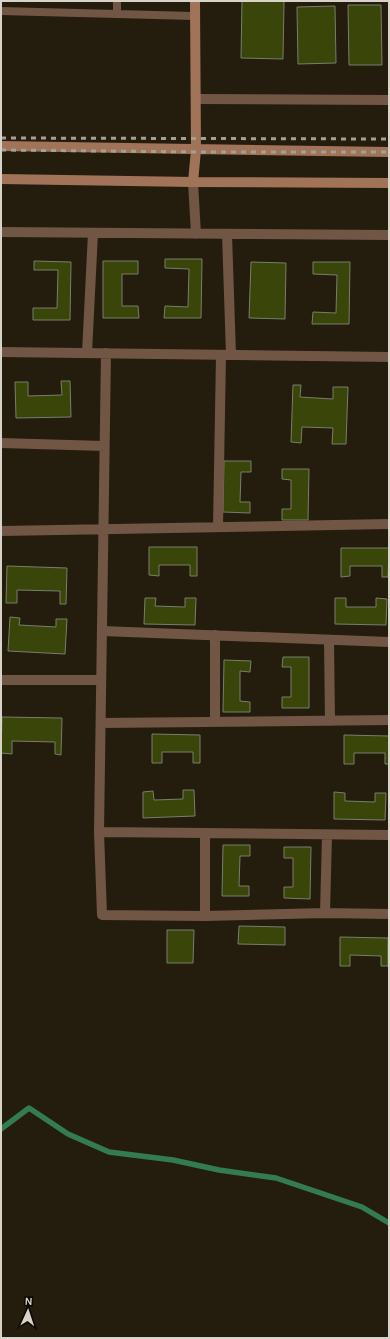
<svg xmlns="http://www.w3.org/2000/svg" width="390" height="1339" font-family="Karla,sans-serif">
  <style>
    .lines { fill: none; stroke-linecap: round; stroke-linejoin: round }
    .stream { stroke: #337c51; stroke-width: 5.5 }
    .building { fill: #3a450a; stroke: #787e6b }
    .lane { stroke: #715545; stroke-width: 8 }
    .street { stroke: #715545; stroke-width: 10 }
    .secondary { stroke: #a17459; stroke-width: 10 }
    .rail { stroke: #a5a094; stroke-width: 3; stroke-dasharray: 5 5; stroke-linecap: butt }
  </style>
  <rect width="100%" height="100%" fill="#241d0d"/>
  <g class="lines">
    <path class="stream" d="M1,1129L29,1108L68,1134L109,1152L173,1160L219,1170L276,1178L362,1207L389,1223"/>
  </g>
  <path class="building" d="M242,1H284L283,59L241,58Z
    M348,5H381L382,65H349Z
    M335,6L336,63L298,64L297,7Z
    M165,259H202L201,318H164L165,306L188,307L189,269L165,268Z
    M34,261L71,262L70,320H33V308H57L58,270H34Z
    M103,261H138V274H122V306H138L139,318H103Z
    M251,262L286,263L285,319L249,318Z
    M313,262H350L349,324H312L313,312L336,313L337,275L313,274Z
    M61,381H70L71,417L16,418L15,382H28V396L62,395Z
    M293,385H301L300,397L333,399V387H348L346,444H332L333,428L302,427L301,443L291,442Z
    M224,461H251V472H241L240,502H250V513L223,512Z
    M282,469H309L308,520H282V509H291V480L282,479Z
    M149,547H197V576H190V565H159V576L149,575Z
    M341,548H389L388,577H382V566H350V576L341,577Z
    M7,566L67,568L66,604H60V591L17,590V603H6Z
    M145,598H156L155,606L185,607V598H196L195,625L144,624Z
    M335,598H346V607H376V598L387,599L386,625L335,624Z
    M10,617L20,618L19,625L56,627V619H67L65,654L8,651Z
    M283,657H309V708H282V697H291V667H282Z
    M224,660L251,661L250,672L240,671V701L250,702V712H223Z
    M2,717L62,718L61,755L55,754V742L12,741V754L1,753Z
    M152,734L200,735V763H193V752H162V763H152Z
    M344,735L389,736V764H385V753H354V764H344Z
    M183,790H194L195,816L143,818V792L153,791L154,800L183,799Z
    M334,792L345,793V801L375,802V793H386L385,820L334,819Z
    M223,845H250V856H240L239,886H249V896H222Z
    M284,847H311L310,899L284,898V887H293V858H284Z
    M239,926L285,927V945L238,944Z
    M167,930H194L193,963H167Z
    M340,937L388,938V966H381V956L350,955V966H340Z"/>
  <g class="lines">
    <path class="lane" d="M1,11L194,16
      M117,14V1"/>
    <path class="street" d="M196,99L389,100
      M193,182L196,234
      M1,232L389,235
      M227,234L231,355
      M1,352L389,357
      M87,353L93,233
      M106,353L99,832L102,915L205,916L325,913L389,914
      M1,443L104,446
      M218,527L221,355
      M1,531L389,524
      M102,631L389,642
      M329,640L330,721
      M1,680H101
      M215,722V635
      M101,723L389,720
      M99,832L389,835
      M205,833V916
      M325,913L327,835"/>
    <path class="secondary" d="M1,146L389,152
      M1,179L193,182L389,183
      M193,182L196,150L195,1"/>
    <path class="rail" d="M1,138L389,139
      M1,150L204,152H389"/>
  </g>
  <rect width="390" height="1339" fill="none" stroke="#d7d3c8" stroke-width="4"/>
  <g transform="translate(28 1311) rotate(3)" stroke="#0b0803" stroke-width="3" paint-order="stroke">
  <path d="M0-3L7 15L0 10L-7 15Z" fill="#d7d3c8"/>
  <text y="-6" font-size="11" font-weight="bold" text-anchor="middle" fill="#d7d3c8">N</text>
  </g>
</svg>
